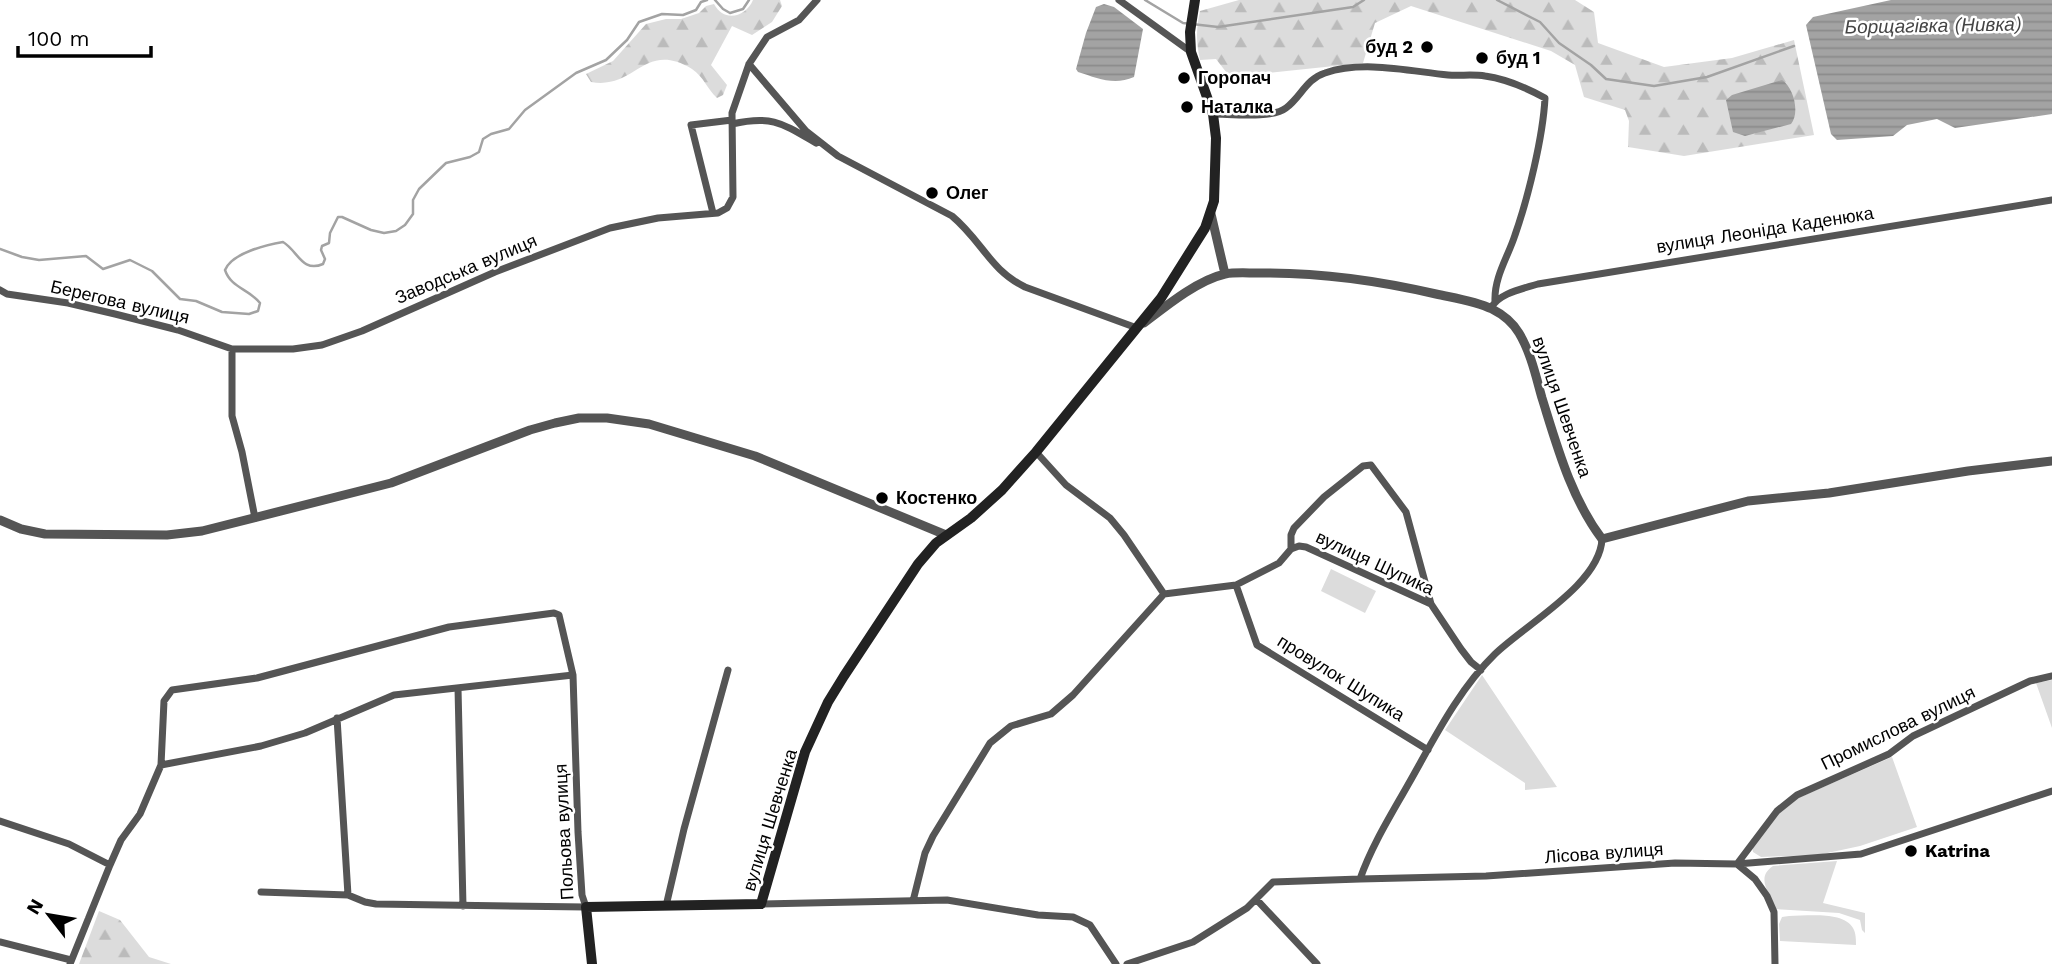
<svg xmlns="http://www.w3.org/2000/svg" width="2052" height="964" font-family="'Work Sans',sans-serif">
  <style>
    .grass { fill: #dcdcdc }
    .forest { fill: url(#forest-firs) }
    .water { fill: url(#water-rules) }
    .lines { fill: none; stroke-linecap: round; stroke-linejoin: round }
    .stream { stroke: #a3a3a3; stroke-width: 2.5 }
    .minor { stroke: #555; stroke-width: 7 }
    .tertiary { stroke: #555; stroke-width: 9 }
    .secondary { stroke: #222; stroke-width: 10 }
    .poi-dot { fill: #000; stroke: #fff; stroke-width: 2.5 }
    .labels { text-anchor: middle; stroke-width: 5; stroke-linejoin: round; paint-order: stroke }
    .poi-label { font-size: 18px; font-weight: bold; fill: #000; stroke: #fff; text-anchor: start }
    .street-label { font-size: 18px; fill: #000; stroke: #fff }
    .water-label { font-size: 19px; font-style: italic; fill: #444; stroke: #fff }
  </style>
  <defs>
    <pattern id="forest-firs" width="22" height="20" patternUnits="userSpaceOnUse" patternTransform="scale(1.75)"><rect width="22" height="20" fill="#dcdcdc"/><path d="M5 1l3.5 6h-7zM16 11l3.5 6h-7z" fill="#bbb"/></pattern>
    <pattern id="water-rules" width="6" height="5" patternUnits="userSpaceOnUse" patternTransform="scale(1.75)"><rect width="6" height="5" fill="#a3a3a3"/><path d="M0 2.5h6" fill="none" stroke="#8b8b8b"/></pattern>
  </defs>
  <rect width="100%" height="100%" fill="#fff"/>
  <path class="grass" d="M1331,569L1376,591L1365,613L1321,591Z
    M1482,675L1557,787L1525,790V783L1445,730Z
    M2052,680V728L2036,683Z
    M1892,757L1917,827L1860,846L1818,855L1761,857L1753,852L1752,847L1774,817L1789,802Z
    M1837,861L1823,903L1865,913V933L1862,930L1860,920L1839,913L1776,909C1770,893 1755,878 1773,866Z
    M1789,916C1807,916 1843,911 1853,928C1856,933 1856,940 1856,945L1780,941L1779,924L1782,917Z"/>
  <path class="forest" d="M753,0H780L782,6L772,22L752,35L732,26L711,65L727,85L723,95L717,98C707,89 704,77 692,69C644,40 636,90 591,82L586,74L613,61L646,24L666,19H681L699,13L706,6L714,4C724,23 746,17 753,0Z
    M1239,0H1575L1594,12L1598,43L1664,67L1732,58L1794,40L1814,135L1684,156L1628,147L1629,121L1625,110L1584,97L1575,65L1551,51L1411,6L1375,23L1363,63L1230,77L1216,59L1200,60C1196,42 1196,28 1200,11Z
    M99,911L120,920L149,957L171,964H79Z"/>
  <path class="water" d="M1891,0H2052V114L1955,128L1937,119L1907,125L1893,136L1837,140L1831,134L1806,25L1813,17Z
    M1104,4L1114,7L1143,29L1134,77C1114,86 1097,78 1078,72L1076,69L1086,33L1096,7Z
    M1782,80C1794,88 1800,113 1791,124L1745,136L1733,132L1726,100L1732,95Z"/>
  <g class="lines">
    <path class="stream" d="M715,0L723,9L730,13L743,9L749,0
      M1145,0L1183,23L1218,27L1353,7L1364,0
      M1497,0L1540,22L1559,43L1591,65L1606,79L1654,86L1707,77L1794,46
      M0,249L22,257L39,260L86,256L103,269L130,260L152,271L180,299L196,301L222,312L249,314L258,311L260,303C249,289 231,288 225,270C232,253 266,245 283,242C298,251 302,273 323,264L325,259L321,250L322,246L329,243L330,233L338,217H342L371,230L384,233L396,231L405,225L413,214V200L419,189L446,163L470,157L479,152L483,139L491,134L509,129L525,110L576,73L606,60L627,40L639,22L662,14L683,15L696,10L701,2L707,0"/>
    <path class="minor" d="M1119,0L1191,52
      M749,64L806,131L838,156L952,216C982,241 990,270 1025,287L1137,328
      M1213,114C1231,114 1272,119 1286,108C1301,97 1306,79 1325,73C1363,60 1409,71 1448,75C1460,76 1473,74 1485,76C1506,79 1527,88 1545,98C1543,137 1528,198 1515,235C1508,257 1494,277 1495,301
      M732,124C772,115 782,123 816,143
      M713,213L691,125L732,120
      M0,290L7,294L68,303L115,314L178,330L232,349H293L322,345L362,331L495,272L610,228L658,218L718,213L727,208L733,197L732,113L749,64L767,37L799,20L817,0
      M1491,308C1499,293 1522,289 1538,284L2052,200
      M232,349V416L242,452L255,518
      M1036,452L1066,485L1110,518L1124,535L1164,594
      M1291,549V535L1294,528L1324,497L1363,466L1371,465L1406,512L1431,604
      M1236,585L1257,645L1428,750
      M1164,594L1236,585L1279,563L1291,549L1299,546L1306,547L1431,604L1461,649L1471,662L1481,670
      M2052,676L2030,681L1913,736L1889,754L1797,795L1777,811L1737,864L1861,854L2052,791
      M458,688L463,906
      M337,718L348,895
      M161,765L261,746L305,733L394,695L573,675
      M0,821L69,844L110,865
      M1360,879L1486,876L1675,863L1737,864L1755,879L1767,896L1774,912L1775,964
      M1256,899L1317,964
      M913,901L925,853L933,836L990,743L1011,726L1051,714L1073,695L1164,594
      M761,904L947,900L1038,915L1073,917L1090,925L1116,964
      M666,906L684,829L728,670
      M0,942L71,960
      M70,964L110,865L121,840L140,814L161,765L164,701L172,690L257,678L449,627L554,613L559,615L573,675L578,832L582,895L586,907L376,904L365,902L348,895L261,892
      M1127,964L1193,942L1247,908L1273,882L1360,879C1372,845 1391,815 1409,783C1434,739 1458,690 1495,654C1526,624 1600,584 1602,539"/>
    <path class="tertiary" d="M1211,214L1225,274
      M1144,323C1166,306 1198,280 1225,274C1235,272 1247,273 1257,273C1318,272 1376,280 1436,294C1454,298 1475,301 1492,309C1502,314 1513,323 1519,333C1531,353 1536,377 1542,398C1557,446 1571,498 1602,539L1748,501L1829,493L1968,471L2052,461
      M0,520L21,529L45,534L167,535L202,531L391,483L530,430L555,423L579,418H607L649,424L755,456L946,535"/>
    <path class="secondary" d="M592,964L586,907L761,904L805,752L828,702L844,676L918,564L936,543L971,518L1002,490L1036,452L1161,298L1205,228L1214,201L1216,138L1213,114L1191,52L1190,32L1195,0"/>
  </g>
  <g class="poi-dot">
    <circle cx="1427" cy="47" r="7"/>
    <circle cx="1482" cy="58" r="7"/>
    <circle cx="1184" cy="78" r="7"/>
    <circle cx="1187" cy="107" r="7"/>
    <circle cx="932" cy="193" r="7"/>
    <circle cx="882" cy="498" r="7"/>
    <circle cx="1911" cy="851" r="7"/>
  </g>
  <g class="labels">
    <g class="poi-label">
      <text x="1413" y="53" text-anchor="end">буд 2</text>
      <text x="1496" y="64">буд 1</text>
      <text x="1198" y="84">Горопач</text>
      <text x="1201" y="113">Наталка</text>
      <text x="946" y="199">Олег</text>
      <text x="896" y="504">Костенко</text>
      <text x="1925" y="857">Katrina</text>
    </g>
    <g class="street-label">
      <text transform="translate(1765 230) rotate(-9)" y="6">вулиця Леоніда Каденюка</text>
      <text transform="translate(466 269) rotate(-23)" y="6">Заводська вулиця</text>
      <text transform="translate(120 302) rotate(13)" y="6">Берегова вулиця</text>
      <text transform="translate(1562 407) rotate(71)" y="6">вулиця Шевченка</text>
      <text transform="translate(1375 563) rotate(25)" y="6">вулиця Шупика</text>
      <text transform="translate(1341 678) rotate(32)" y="6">провулок Шупика</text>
      <text transform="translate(1898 728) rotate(-26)" y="6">Промислова вулиця</text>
      <text transform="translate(770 820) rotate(-73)" y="6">вулиця Шевченка</text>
      <text transform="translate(564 832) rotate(-93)" y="6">Польова вулиця</text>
      <text transform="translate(1604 853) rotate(-4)" y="6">Лісова вулиця</text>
    </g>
    <g class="water-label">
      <text transform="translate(1933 25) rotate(-1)" y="7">Борщагівка (Нивка)</text>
    </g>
  </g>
  <g transform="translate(49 915) rotate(301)" stroke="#ffffff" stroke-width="5" paint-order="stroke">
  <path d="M0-5L12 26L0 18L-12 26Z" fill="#000000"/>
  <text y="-10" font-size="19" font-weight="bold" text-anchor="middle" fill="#000000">N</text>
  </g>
  <path d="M18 46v10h133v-10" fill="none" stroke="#000000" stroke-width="3.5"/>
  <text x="28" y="46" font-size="21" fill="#000000" stroke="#ffffff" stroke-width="5" paint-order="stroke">100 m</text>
</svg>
